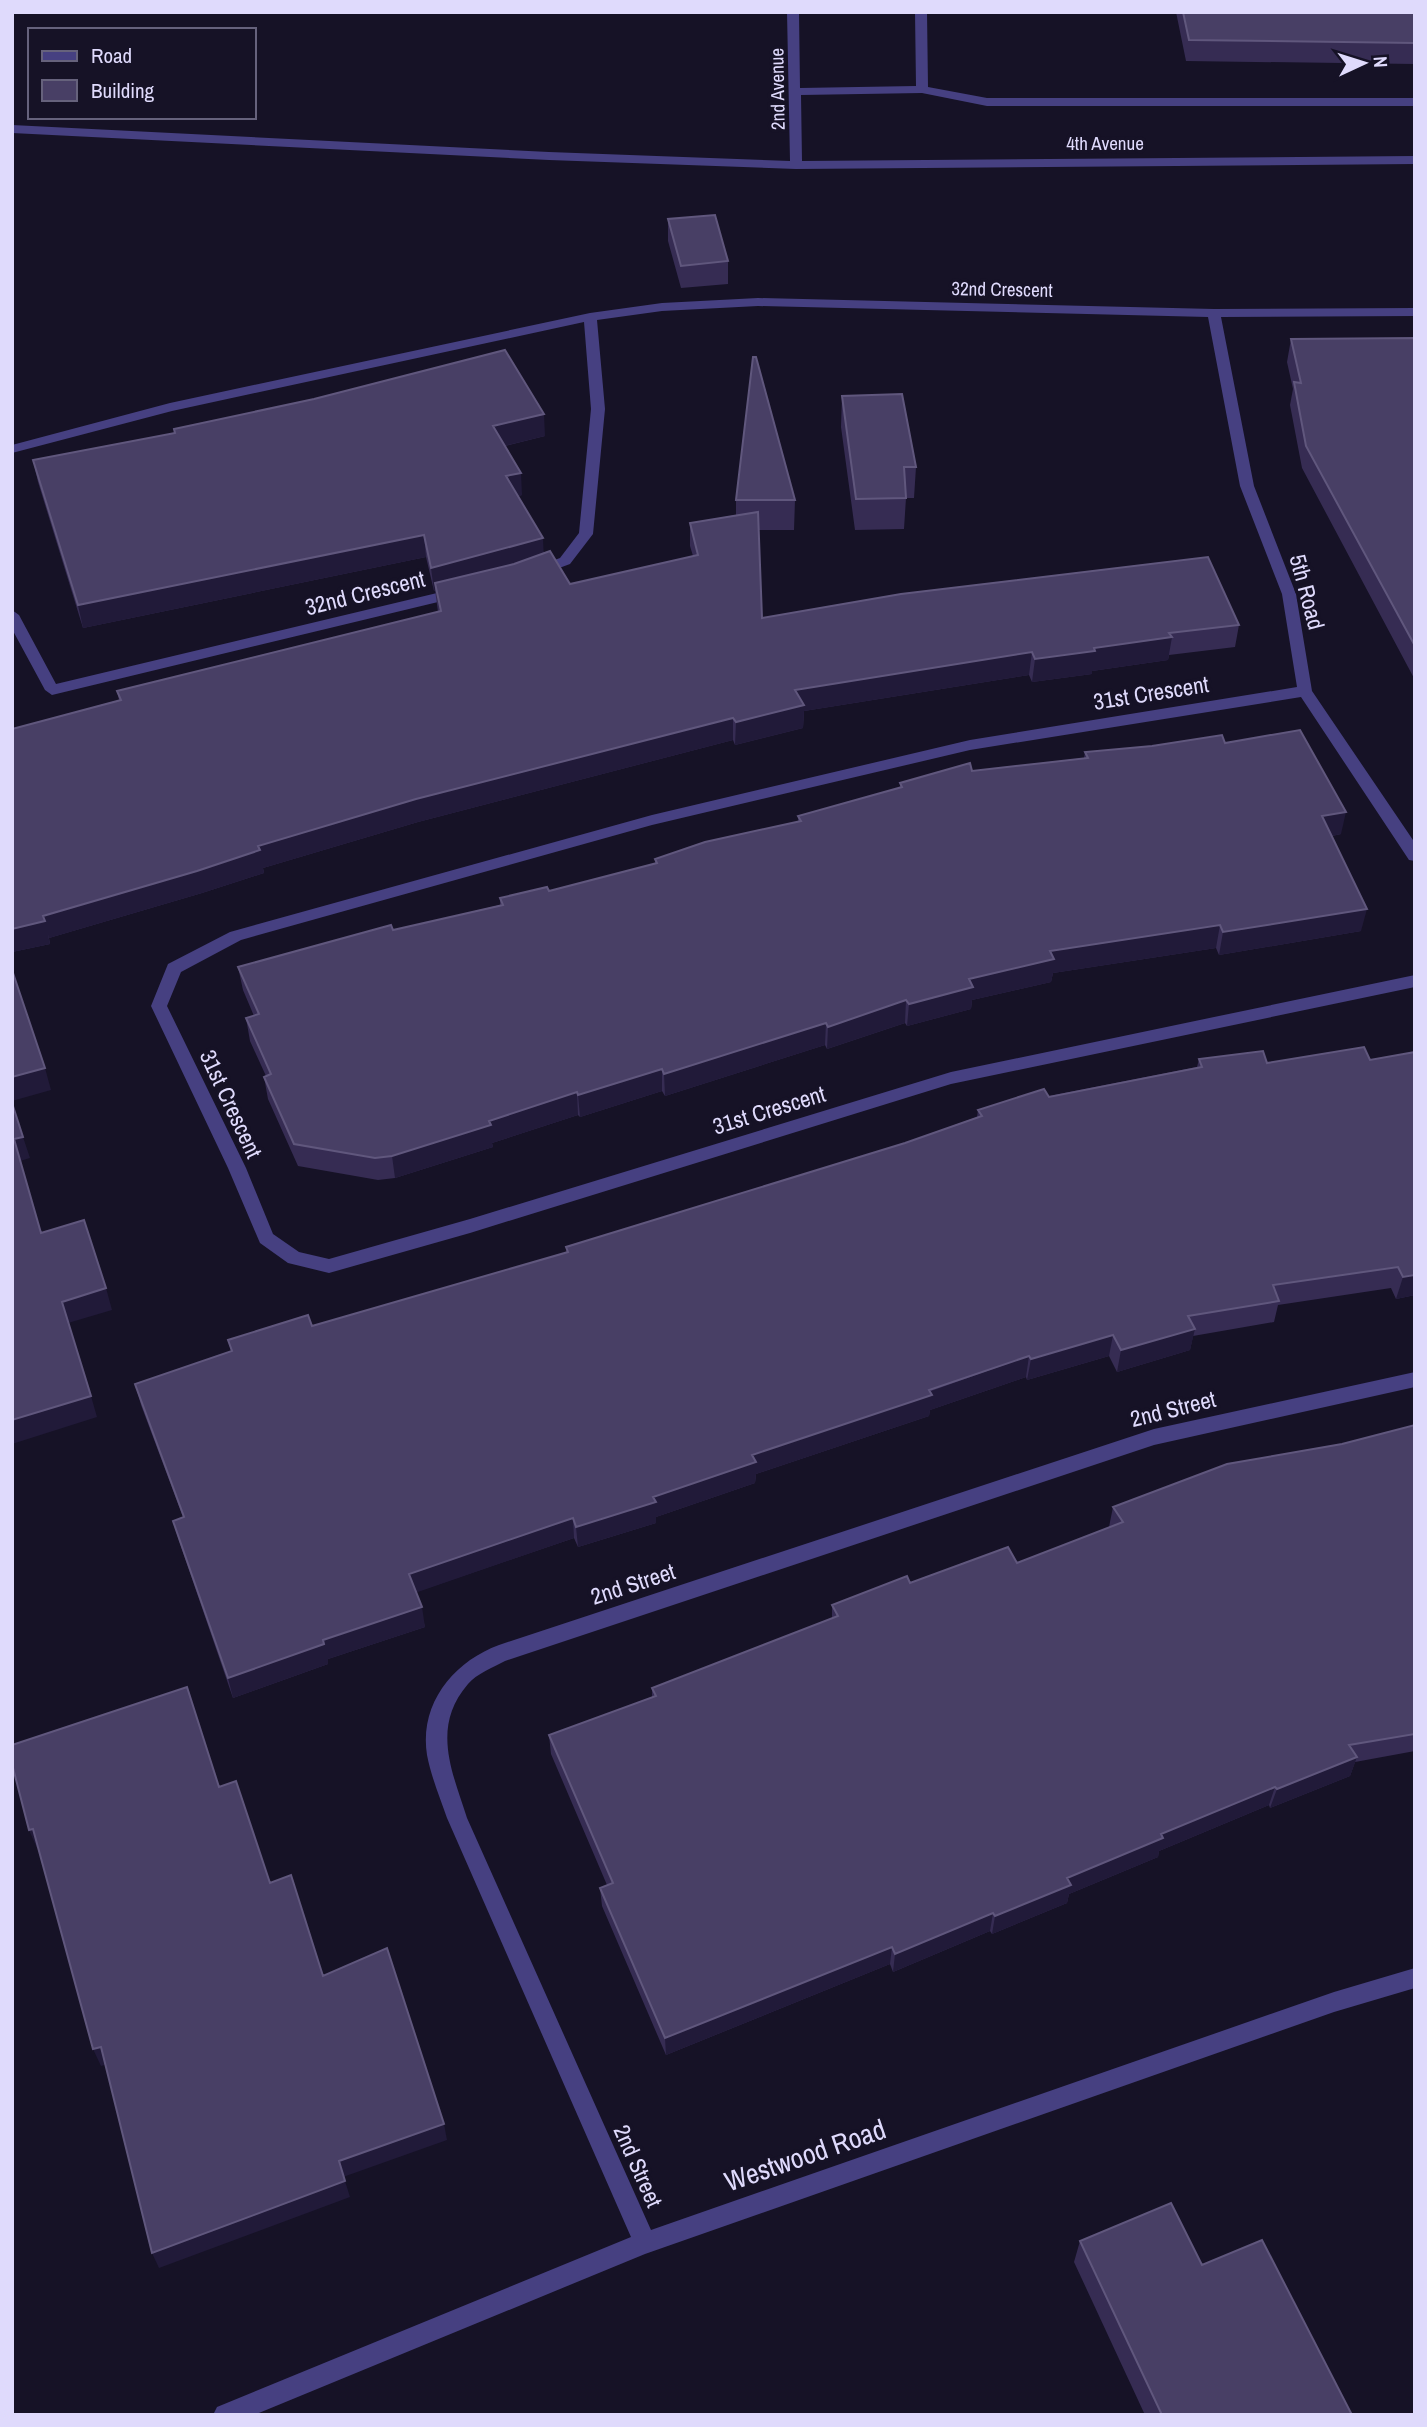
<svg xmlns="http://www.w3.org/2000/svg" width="1427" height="2427" font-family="'Archivo Narrow',sans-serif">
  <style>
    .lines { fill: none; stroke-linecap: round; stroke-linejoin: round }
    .minor { fill: #464081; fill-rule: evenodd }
    .wall { fill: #362c53 }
    .shaded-wall { fill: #211a39 }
    .building { fill: #483f65; stroke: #60577d; stroke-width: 2 }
    .labels { text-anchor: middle; stroke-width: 7; stroke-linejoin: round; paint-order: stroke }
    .far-street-label { font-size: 19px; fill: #dfdafc; stroke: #161226 }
    .street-label { font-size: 23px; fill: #dfdafc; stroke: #161226 }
    .near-street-label { font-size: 28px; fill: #dfdafc; stroke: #161226 }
  </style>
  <rect width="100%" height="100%" fill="#161226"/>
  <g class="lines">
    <path class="minor" d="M787,12H799L800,88L916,86L915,12H927L928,87L987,98H1415V106H987L922,93L801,95L802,161L1415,156V164L796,169L549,160L12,133V125L549,152L790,161Z
      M758,298L1214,309L1415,308V316L1221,317L1254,486L1296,594L1312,691L1415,843V861L1409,860L1301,697L970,750L652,825L241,940L181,972L167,1006L246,1168L273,1234L299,1252L329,1259L470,1219L951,1072L1415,975V987L951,1084L470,1233L329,1273L288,1263L260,1243L228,1168L151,1006L168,964L230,932L652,815L970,740L1297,687L1282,594L1240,486L1208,317L758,306L662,311L597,320L605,409L593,534L570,564L535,577L530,575V569L560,558L579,533L591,409L584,322L172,411L12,453V445L170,403L590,313L662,303Z
      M458,588L463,590V596L52,695L45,690L12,629V610L19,615L56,684Z
      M1415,1372V1387L1154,1445L505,1661C494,1667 476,1674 468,1684C431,1727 452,1771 467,1818L651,2230L1334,1992L1415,1968V1988L1334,2012L645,2254L254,2415H213L217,2407L631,2237L447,1818C440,1798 431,1776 427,1755C419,1704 453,1662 499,1645L1154,1429Z"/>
  </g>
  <path class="wall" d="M1176,12H1415V64L1186,61Z
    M668,219L728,261V284L681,288L668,241Z
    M1415,338V680L1302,468L1290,405L1293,389L1287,362L1291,339Z
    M842,396L916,467L914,498H906L904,529L855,530L841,427Z
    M174,429L545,436L505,446L522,495L518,496L544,553L570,584L693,556L690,546V523L736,515V500H795L794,530H759L762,618L1239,625L1235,647L1169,655L1168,660L1092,671V674L1032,682L1029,675L804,711L803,728L735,745L733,740L418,822L263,868L264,873L202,893L49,938L50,944L12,952V729L119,700L117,691L438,612L435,590L434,591L426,557L83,628L38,482L33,460L175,433Z
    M1225,743L1341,834L1332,836L1361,931L1219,955L1216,948L1053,973L1051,982L972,1000L971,1009L907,1026L905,1023L827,1049L825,1045L665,1096L662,1091L580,1117L578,1115L492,1143L493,1147L395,1178L378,1180L298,1166L268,1099L264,1077L266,1076L250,1041L246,1018L254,1016L243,990L238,967L500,905V898L549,891L655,864V859L798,822V816L900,788V783L972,771L1084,758L1085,752Z
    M1415,1052V1295L1396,1299L1391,1288L1278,1305L1274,1322L1193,1336L1190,1350L1117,1372L1109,1356L1027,1380L1026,1377L930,1410L929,1416L756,1474L755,1483L656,1517V1523L578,1547L574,1538L416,1592L425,1627L328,1659V1664L233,1698L179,1541L173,1521L183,1517L141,1405L135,1384L231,1351L228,1340L312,1326L566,1253V1247L905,1143L977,1117L978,1110L1197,1067L1199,1059L1267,1063L1370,1060Z
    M1415,1425V1751L1355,1762L1350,1776L1270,1808L1269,1805L1159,1851L1158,1857L1069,1894L1067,1903L992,1934L990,1931L893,1972L890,1964L666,2055L602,1906L600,1888L607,1885L551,1754L549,1735L652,1697V1688L832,1618V1605L910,1583L1017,1563L1109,1527L1113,1507L1342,1444Z
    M1080,2241L1202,2265L1352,2415H1145L1074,2262Z"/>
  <path class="shaded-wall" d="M544,414L545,436L495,448L493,426Z
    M521,473L522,495L508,499L506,476Z
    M424,535L426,557L83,628L78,605Z
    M543,538L544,561L435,583V590L434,591L431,568Z
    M1172,637L1168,660L1092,671V674L1032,682L1035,659L1094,648Z
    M1032,652L1029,675L804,711L803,728L735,745L736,722L795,690Z
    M733,718V740L418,822L263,868L264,873L202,893L49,938L43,916L258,846L416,799Z
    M1346,812L1341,834L1317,839L1322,816Z
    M1367,909L1361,931L1219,955L1223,932Z
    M45,921L50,944L12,952V929Z
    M1220,925L1216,948L1053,973L1051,982L972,1000L971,1009L907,1026L909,1004L969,979L1050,951Z
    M906,1000L905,1023L827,1049L828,1027Z
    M826,1023L825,1045L665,1096L664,1074Z
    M45,1068L51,1090L12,1101V1077Z
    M662,1069V1091L580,1117L578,1095Z
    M577,1092L578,1115L492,1143L493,1147L395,1178L392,1156L489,1121Z
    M23,1137L30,1158L20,1161L14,1139Z
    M1415,1275V1295L1396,1299L1403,1277Z
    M106,1288L112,1310L68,1323L62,1302Z
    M1195,1329L1190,1350L1117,1372L1121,1350Z
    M1113,1335L1109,1356L1027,1380L1031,1359Z
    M1029,1356L1026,1377L930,1410L929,1416L756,1474L755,1483L656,1517V1523L578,1547L576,1527L653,1497L752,1455Z
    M91,1396L97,1417L12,1444V1420Z
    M573,1518L574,1538L412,1594L409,1574Z
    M422,1607L425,1627L328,1659V1664L233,1698L228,1678L323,1640Z
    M1357,1757L1350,1776L1270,1808L1277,1789Z
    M1275,1787L1269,1805L1159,1851L1158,1857L1069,1894L1067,1903L992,1934L995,1916L1067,1878L1161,1834Z
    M33,1829L40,1847L37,1848L29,1830Z
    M993,1913L990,1931L893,1972L895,1954Z
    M892,1947L890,1964L666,2055L665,2038Z
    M101,2047L108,2064L101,2066L93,2049Z
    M444,2124L447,2140L343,2177L339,2161Z
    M345,2181L350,2197L159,2268L152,2253Z"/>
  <path class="building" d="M1183,12H1415V43L1189,40Z
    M715,215L728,261L681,266L668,219Z
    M1415,338V646L1306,446L1294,382L1301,383L1291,339Z
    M505,350L544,414L493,426L521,473L506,476L543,538L431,568L424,535L78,605L33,460L175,433L174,429L314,399Z
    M753,357H756L795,500H736Z
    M902,394L916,467H904L906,498L856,499L842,396Z
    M758,512L762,618L901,594L1208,557L1239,625L1169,633L1172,637L1094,648L1095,651L1035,659L1032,652L795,690L804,705L736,722L733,718L416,799L258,846L260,850L197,871L43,916L45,921L12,929V729L121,700L117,691L441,611L435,583L514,564L550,551L570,584L698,555L690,523Z
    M1300,730L1346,812L1322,816L1367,909L1223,932L1220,925L1050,951L1054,959L969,979L973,987L909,1004L906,1000L828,1027L826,1023L664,1074L662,1069L578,1095L577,1092L489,1121L491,1125L392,1156L375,1158L294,1144L264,1077L271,1074L246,1018L259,1014L238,967L391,925L393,930L503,905L500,898L547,887L549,891L657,863L655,859L705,842L801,821L798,816L902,787L900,783L970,763L972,771L1088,758L1085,752L1152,746L1222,735L1225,743Z
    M12,970L45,1068L12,1077Z
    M1364,1047L1370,1060L1415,1052V1275L1403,1277L1398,1267L1273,1285L1279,1301L1188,1316L1195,1329L1121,1350L1113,1335L1031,1359L1029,1356L929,1390L932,1395L752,1455L756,1462L653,1497L656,1502L576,1527L573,1518L409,1574L422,1607L323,1640L324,1644L228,1678L173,1521L184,1517L135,1384L232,1351L228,1340L308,1315L312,1326L568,1252L566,1247L905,1143L982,1116L978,1110L1044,1089L1049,1097L1202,1067L1199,1059L1263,1051L1267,1063Z
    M12,1103L23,1137L14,1139L41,1233L84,1220L106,1288L62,1302L91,1396L12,1420Z
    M1415,1425V1734L1349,1745L1357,1757L1277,1789L1275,1787L1161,1834L1163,1838L1067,1878L1071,1885L995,1916L993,1913L895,1954L892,1947L665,2038L600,1888L613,1883L549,1735L656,1696L652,1688L838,1616L832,1605L907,1576L910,1583L1008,1547L1017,1563L1123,1522L1113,1507L1227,1464L1342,1444Z
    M187,1687L219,1787L236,1781L270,1883L291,1875L323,1976L387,1948L444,2124L339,2161L345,2181L152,2253L101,2047L93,2049L33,1829L29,1830L12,1764V1745Z
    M1171,2203L1202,2265L1262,2240L1352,2415H1162L1080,2241Z"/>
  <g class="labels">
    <g class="far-street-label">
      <text transform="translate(777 89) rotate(-91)" y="7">2nd Avenue</text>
      <text x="1105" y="150">4th Avenue</text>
      <text transform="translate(1002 289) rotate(1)" y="7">32nd Crescent</text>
    </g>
    <g class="street-label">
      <text transform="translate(1307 592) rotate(75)" y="8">5th Road</text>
      <text transform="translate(365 593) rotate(-14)" y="8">32nd Crescent</text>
      <text transform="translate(1151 693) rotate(-9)" y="8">31st Crescent</text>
      <text transform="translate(231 1104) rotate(65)" y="8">31st Crescent</text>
      <text transform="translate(769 1110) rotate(-17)" y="8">31st Crescent</text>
      <text transform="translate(1173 1409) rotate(-14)" y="8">2nd Street</text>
      <text transform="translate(633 1584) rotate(-18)" y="8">2nd Street</text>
      <text transform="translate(638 2166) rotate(66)" y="8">2nd Street</text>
    </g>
    <g class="near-street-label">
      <text transform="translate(805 2155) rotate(-19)" y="10">Westwood Road</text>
    </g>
  </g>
  <rect width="1427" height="2427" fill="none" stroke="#dfdafc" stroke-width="28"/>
  <rect x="28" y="28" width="228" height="91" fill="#161226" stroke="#66627c" stroke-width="2"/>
  <rect x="42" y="51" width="35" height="10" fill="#464081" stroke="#66627c" stroke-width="2"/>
  <text x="91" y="63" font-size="21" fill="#dfdafc">Road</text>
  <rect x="42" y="80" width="35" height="21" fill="#483f65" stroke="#66627c" stroke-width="2"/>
  <text x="91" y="98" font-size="21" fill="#dfdafc">Building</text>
  <g transform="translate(1364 63) rotate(86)" stroke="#161226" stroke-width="5" paint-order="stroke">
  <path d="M0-5L12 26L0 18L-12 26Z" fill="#dfdafc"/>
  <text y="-10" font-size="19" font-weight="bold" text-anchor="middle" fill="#dfdafc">N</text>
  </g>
</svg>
